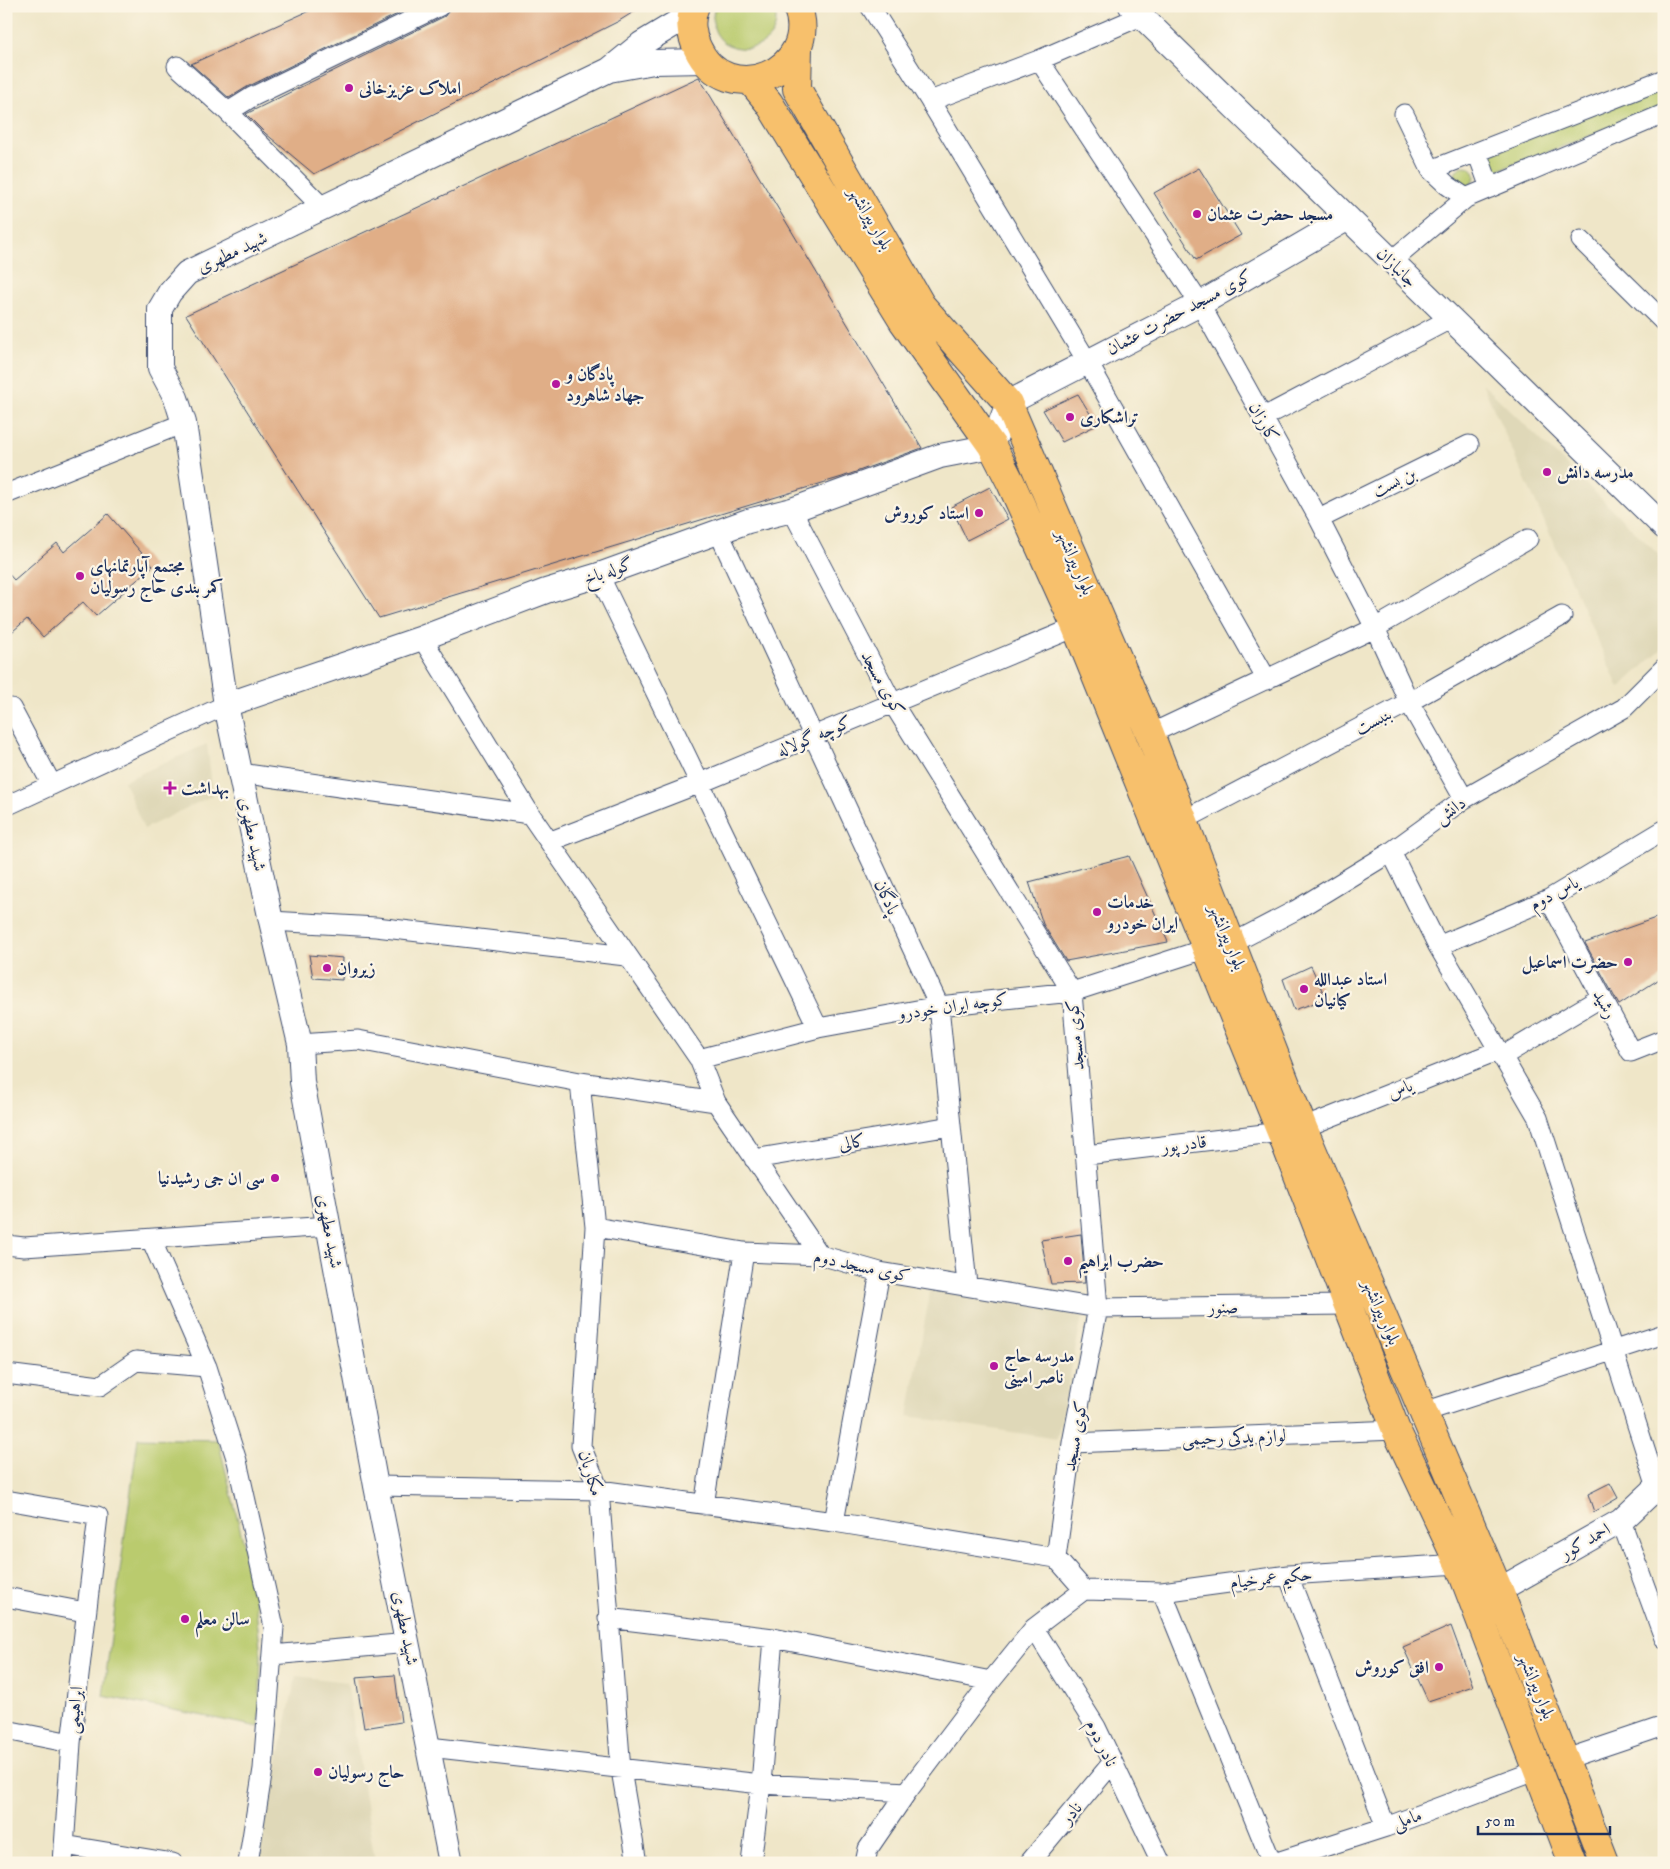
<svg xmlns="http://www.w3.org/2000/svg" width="1670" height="1869" font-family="'IM FELL DW Pica',Amiri,serif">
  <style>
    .built { fill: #dfd8b8 }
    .green { fill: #bacb6e; stroke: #6a7d66 }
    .building { fill: #e0ae87 }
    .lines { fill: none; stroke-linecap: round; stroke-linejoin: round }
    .minor-casing { stroke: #3b4a6e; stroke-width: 21 }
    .tertiary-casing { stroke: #3b4a6e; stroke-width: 26 }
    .primary-casing { stroke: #3b4a6e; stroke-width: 30 }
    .minor { stroke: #fff; stroke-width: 19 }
    .tertiary { stroke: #fff; stroke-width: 24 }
    .primary { stroke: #f7c06c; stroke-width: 28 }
    .poi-dot { fill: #b5179e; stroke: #fcf5e5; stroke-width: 2 }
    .labels { text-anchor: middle; stroke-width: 4.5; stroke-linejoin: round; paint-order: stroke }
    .poi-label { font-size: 18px; font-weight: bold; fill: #1b2f5e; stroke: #fcf5e5; text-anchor: start }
    .street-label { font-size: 18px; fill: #1b2f5e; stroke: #fcf5e5 }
  </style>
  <rect width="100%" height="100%" fill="#fcf5e5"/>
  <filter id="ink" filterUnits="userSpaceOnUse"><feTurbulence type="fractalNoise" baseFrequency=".02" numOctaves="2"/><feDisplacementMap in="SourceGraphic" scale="10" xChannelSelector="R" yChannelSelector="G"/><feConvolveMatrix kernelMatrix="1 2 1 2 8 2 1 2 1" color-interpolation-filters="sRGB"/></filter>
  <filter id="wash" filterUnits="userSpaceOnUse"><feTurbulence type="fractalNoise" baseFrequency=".0096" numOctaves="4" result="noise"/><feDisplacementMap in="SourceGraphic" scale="20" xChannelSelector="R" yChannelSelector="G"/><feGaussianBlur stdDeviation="1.12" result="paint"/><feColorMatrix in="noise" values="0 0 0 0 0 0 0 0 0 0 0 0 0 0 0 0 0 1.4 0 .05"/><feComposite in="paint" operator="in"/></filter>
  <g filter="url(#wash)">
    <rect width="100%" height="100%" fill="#efe6c8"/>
    <path class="built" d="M1482,383L1664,560V647L1619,688Z
      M207,744L213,795L144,829L124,781Z
      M931,1286L1082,1317L1057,1439L908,1416Z
      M296,1676L347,1682L375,1863H256Z"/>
    <path class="green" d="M715,6H774C791,62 698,63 715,6Z
      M1657,89L1664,109L1490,173L1484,156Z
      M1455 176a10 10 0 1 1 20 0a10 10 0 1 1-20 0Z
      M138,1438L218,1440L253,1581L261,1656L259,1727L103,1696Z"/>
    <g id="blocks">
      <path class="building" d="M320,6H414L247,87L229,98L191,64Z
        M451,6H643L619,21L314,174L265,133L246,114L445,16Z
        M699,77L922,448L842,477L379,618L186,315Z
        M1199,168L1241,235L1196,260L1154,193Z
        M1078,394L1097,425L1062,442L1043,410Z
        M990,487L1008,519L967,540L951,507Z
        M108,514L153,566L96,616L83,602L43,637L27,619L6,637V571L14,580L57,543L64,552Z
        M1129,856L1168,942L1066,961L1043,924L1029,882Z
        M1664,915V976L1619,1005L1585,943Z
        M309,955L343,958L342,980L313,978Z
        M1311,966L1326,999L1294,1010L1283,979Z
        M1081,1234L1085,1283L1051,1284L1041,1240Z
        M1610,1483L1618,1498L1594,1512L1588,1494Z
        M1451,1626L1473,1686L1428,1701L1403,1647Z
        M395,1675L401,1722L364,1728L356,1678Z"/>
    </g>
  </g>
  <g filter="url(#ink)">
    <use href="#blocks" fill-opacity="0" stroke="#3b4a6e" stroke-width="1"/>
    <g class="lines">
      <defs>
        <path id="minor" d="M870,6L930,101L1039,60L1141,16
          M1039,60L1200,304L1319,519L1375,628L1409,702L1464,799
          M177,66L228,112L323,208
          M930,101L1087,361L1267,680
          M228,112L252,97L440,6
          M1404,114L1431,170
          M1477,152L1490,188
          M1466,198L1447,185L1431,170L1664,79
          M1581,240L1664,322
          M1391,261L1466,198L1664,114
          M1262,418L1450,319
          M6,494L184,423
          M792,510L892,702L1072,992L1098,1308L1072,1443L1056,1558L1084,1590
          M1319,519L1469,445
          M719,533L939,1006L967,1285
          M599,575L818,1028
          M422,638L530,814L699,1059L716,1102L820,1255
          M6,710L11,708L52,785
          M1150,734L1375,628L1528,539
          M240,773L530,814
          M6,806L226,705
          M1182,821L1409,702L1562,616
          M551,841L698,784L1076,627
          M1391,852L1438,946L1538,1118L1657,1487
          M1549,899L1631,1052L1664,1039
          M271,921L376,927L626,956
          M1231,944L1296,910L1391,852L1464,799L1624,708L1664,668
          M1438,946L1549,899L1664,830
          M300,1044L358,1040L580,1082L716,1102
          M1501,1057L1602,997
          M699,1059L818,1028L939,1006L1072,992L1205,949
          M580,1082L595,1227L581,1446L599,1490L621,1770L637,1863
          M1086,1155L1281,1132L1303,1128L1497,1051
          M754,1159L951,1126
          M595,1227L744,1252L820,1255L880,1272L1098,1308L1347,1305
          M151,1239L207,1367L237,1461L274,1627L263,1769L248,1863
          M6,1245L24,1247L329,1226
          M6,1374L100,1386L136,1361L207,1367
          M1424,1412L1664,1334
          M1072,1443L1396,1430
          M376,1486L599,1490L834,1522L1056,1558
          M6,1500L98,1516L71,1743L63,1863
          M704,1505L744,1252
          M1621,1521L1664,1638
          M834,1522L880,1272
          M1288,1575L1386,1827
          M1084,1590L1162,1592L1288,1575L1459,1564
          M1162,1592L1272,1863
          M6,1597L85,1612
          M608,1618L773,1638L991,1681
          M1034,1628L1096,1727L1161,1863
          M272,1655L409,1643
          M6,1730L71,1743
          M429,1747L761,1784L907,1792
          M1566,1759L1664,1726
          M64,1845L173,1863
          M751,1863L761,1784L773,1638
          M865,1863L868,1849L907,1792L991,1681L1034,1628L1084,1590
          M1029,1863L1112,1763
          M1274,1863L1386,1827L1538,1770"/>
        <path id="tertiary" d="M1131,6L1664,527
          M691,14L641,44L609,70L654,62L703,61
          M226,705L422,638L546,591L599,575L748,521L792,510L940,456L992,446L1008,403L1200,304L1348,218
          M1483,1599L1621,1521L1657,1487L1664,1483
          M451,1863L376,1486L302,1082L300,1044L271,921L226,705L184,423L176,398L160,368V309L170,292L187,273L609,70"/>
        <path id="primary" d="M695,6C689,19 691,35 697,47C726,112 823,71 797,6
          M798,48L797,89L921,305L1008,403L1150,734L1303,1128L1499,1591L1605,1863
          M751,81L769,103L903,321L992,446L1011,483L1076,627L1281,1132L1396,1430L1459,1564L1573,1863"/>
      </defs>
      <use href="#minor" class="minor-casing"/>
      <use href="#tertiary" class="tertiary-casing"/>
      <use href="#primary" class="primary-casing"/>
      <use href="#minor" class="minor"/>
      <use href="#tertiary" class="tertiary"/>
      <use href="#primary" class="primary"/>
    </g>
  </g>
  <g class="poi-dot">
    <circle cx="349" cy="88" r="5"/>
    <circle cx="1197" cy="214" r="5"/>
    <circle cx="556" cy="384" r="5"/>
    <circle cx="1070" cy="417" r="5"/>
    <circle cx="1547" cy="472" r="5"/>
    <circle cx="979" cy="513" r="5"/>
    <circle cx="80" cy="576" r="5"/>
    <path d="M167.5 780.5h5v5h5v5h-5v5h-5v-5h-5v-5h5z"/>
    <circle cx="1097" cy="912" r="5"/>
    <circle cx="1628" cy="962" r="5"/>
    <circle cx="327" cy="968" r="5"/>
    <circle cx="1304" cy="989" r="5"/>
    <circle cx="275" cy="1178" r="5"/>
    <circle cx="1068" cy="1261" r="5"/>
    <circle cx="994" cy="1366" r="5"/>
    <circle cx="185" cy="1619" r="5"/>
    <circle cx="1439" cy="1667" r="5"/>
    <circle cx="318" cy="1772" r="5"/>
  </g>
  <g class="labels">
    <g class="poi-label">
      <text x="359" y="94">املاک عزیزخانی</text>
      <text x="1207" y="220">مسجد حضرت عثمان</text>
      <text x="566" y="380">پادگان و<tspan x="566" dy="21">جهاد شاهرود</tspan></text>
      <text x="1080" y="423">تراشکاری</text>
      <text x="1557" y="478">مدرسه دانش</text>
      <text x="969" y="519" text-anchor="end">استاد کوروش</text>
      <text x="90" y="572">مجتمع آپارتمانهای<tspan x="90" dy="21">کمر بندی حاج رسولیان</tspan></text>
      <text x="181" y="794">بهداشت</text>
      <text x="1107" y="908">خدمات<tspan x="1107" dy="21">ایران خودرو</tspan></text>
      <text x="1618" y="968" text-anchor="end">حضرت اسماعیل</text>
      <text x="337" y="974">زیروان</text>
      <text x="1314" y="985">استاد عبدالله<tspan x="1314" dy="21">کیانیان</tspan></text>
      <text x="265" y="1184" text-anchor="end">سی ان جی رشیدنیا</text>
      <text x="1078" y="1267">حضرب ابراهیم</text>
      <text x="1004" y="1362">مدرسه حاج<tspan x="1004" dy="21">ناصر امینی</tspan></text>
      <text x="195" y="1625">سالن معلم</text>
      <text x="1429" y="1673" text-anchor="end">افق کوروش</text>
      <text x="328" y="1778">حاج رسولیان</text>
    </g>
    <g class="street-label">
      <text transform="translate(871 218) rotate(60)" y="6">بلوار پیرانشهر</text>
      <text transform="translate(232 252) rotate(-25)" y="6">شهید مطهری</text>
      <text transform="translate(1397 267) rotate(44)" y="6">جانبازان</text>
      <text transform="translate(1179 312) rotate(-28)" y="6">کوی مسجد حضرت عثمان</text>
      <text transform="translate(1264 422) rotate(61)" y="6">کارزان</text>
      <text transform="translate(1394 482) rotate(-26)" y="6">بن بست</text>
      <text transform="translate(1076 562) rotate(67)" y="6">بلوار پیرانشهر</text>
      <text transform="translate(608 571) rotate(-19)" y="6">گوله باخ</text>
      <text transform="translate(883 683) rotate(61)" y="6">کوی مسجد</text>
      <text transform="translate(1373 721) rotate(-28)" y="6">بنبست</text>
      <text transform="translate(814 736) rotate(-23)" y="6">کوچه گولاله</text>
      <text transform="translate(1450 810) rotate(-35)" y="6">دانش</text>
      <text transform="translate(253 834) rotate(78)" y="6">شهید مطهری</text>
      <text transform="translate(1554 893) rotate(-28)" y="6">یاس دوم</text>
      <text transform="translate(887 897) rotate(65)" y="6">پادگان</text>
      <text transform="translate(1228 937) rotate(68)" y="6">بلوار پیرانشهر</text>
      <text transform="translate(1605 1004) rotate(62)" y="6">رشید</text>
      <text transform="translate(953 1006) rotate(-8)" y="6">کوچه ایران خودرو</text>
      <text transform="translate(1075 1035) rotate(-95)" y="6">کوی مسجد</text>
      <text transform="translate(1400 1089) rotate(-22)" y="6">یاس</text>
      <text transform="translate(852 1142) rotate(-10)" y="6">کالی</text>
      <text transform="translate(1184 1144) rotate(-7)" y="6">قادر پور</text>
      <text transform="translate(330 1231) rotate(79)" y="6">شهید مطهری</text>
      <text transform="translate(862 1266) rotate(12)" y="6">کوی مسجد دوم</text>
      <text transform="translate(1223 1307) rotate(-1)" y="6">صنور</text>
      <text transform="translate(1382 1312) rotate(67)" y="6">بلوار پیرانشهر</text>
      <text transform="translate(1075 1436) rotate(-80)" y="6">کوی مسجد</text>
      <text transform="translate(1234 1437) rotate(-2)" y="6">لوازم یدکی رحیمی</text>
      <text transform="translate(591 1473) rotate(73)" y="6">مکاریان</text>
      <text transform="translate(1585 1541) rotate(-30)" y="6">احمد کور</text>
      <text transform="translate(1271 1578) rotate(-6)" y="6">حکیم عمرخیام</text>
      <text transform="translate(406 1628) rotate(79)" y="6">شهید مطهری</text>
      <text transform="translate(1537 1686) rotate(68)" y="6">بلوار پیرانشهر</text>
      <text transform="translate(74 1710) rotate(-84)" y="6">ابراهیمی</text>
      <text transform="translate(1102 1743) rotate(64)" y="6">نادر دوم</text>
      <text transform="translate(1071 1813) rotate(-50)" y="6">نادر</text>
      <text transform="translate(1407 1819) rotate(-20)" y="6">ماملی</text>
    </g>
  </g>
  <rect width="1670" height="1869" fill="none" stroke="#fcf5e5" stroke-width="25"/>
  <path d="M1478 1826v8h132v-8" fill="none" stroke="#1b2f5e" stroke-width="2.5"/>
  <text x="1485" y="1826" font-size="15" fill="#1b2f5e" stroke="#fcf5e5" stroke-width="4" paint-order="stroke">50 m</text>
</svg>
